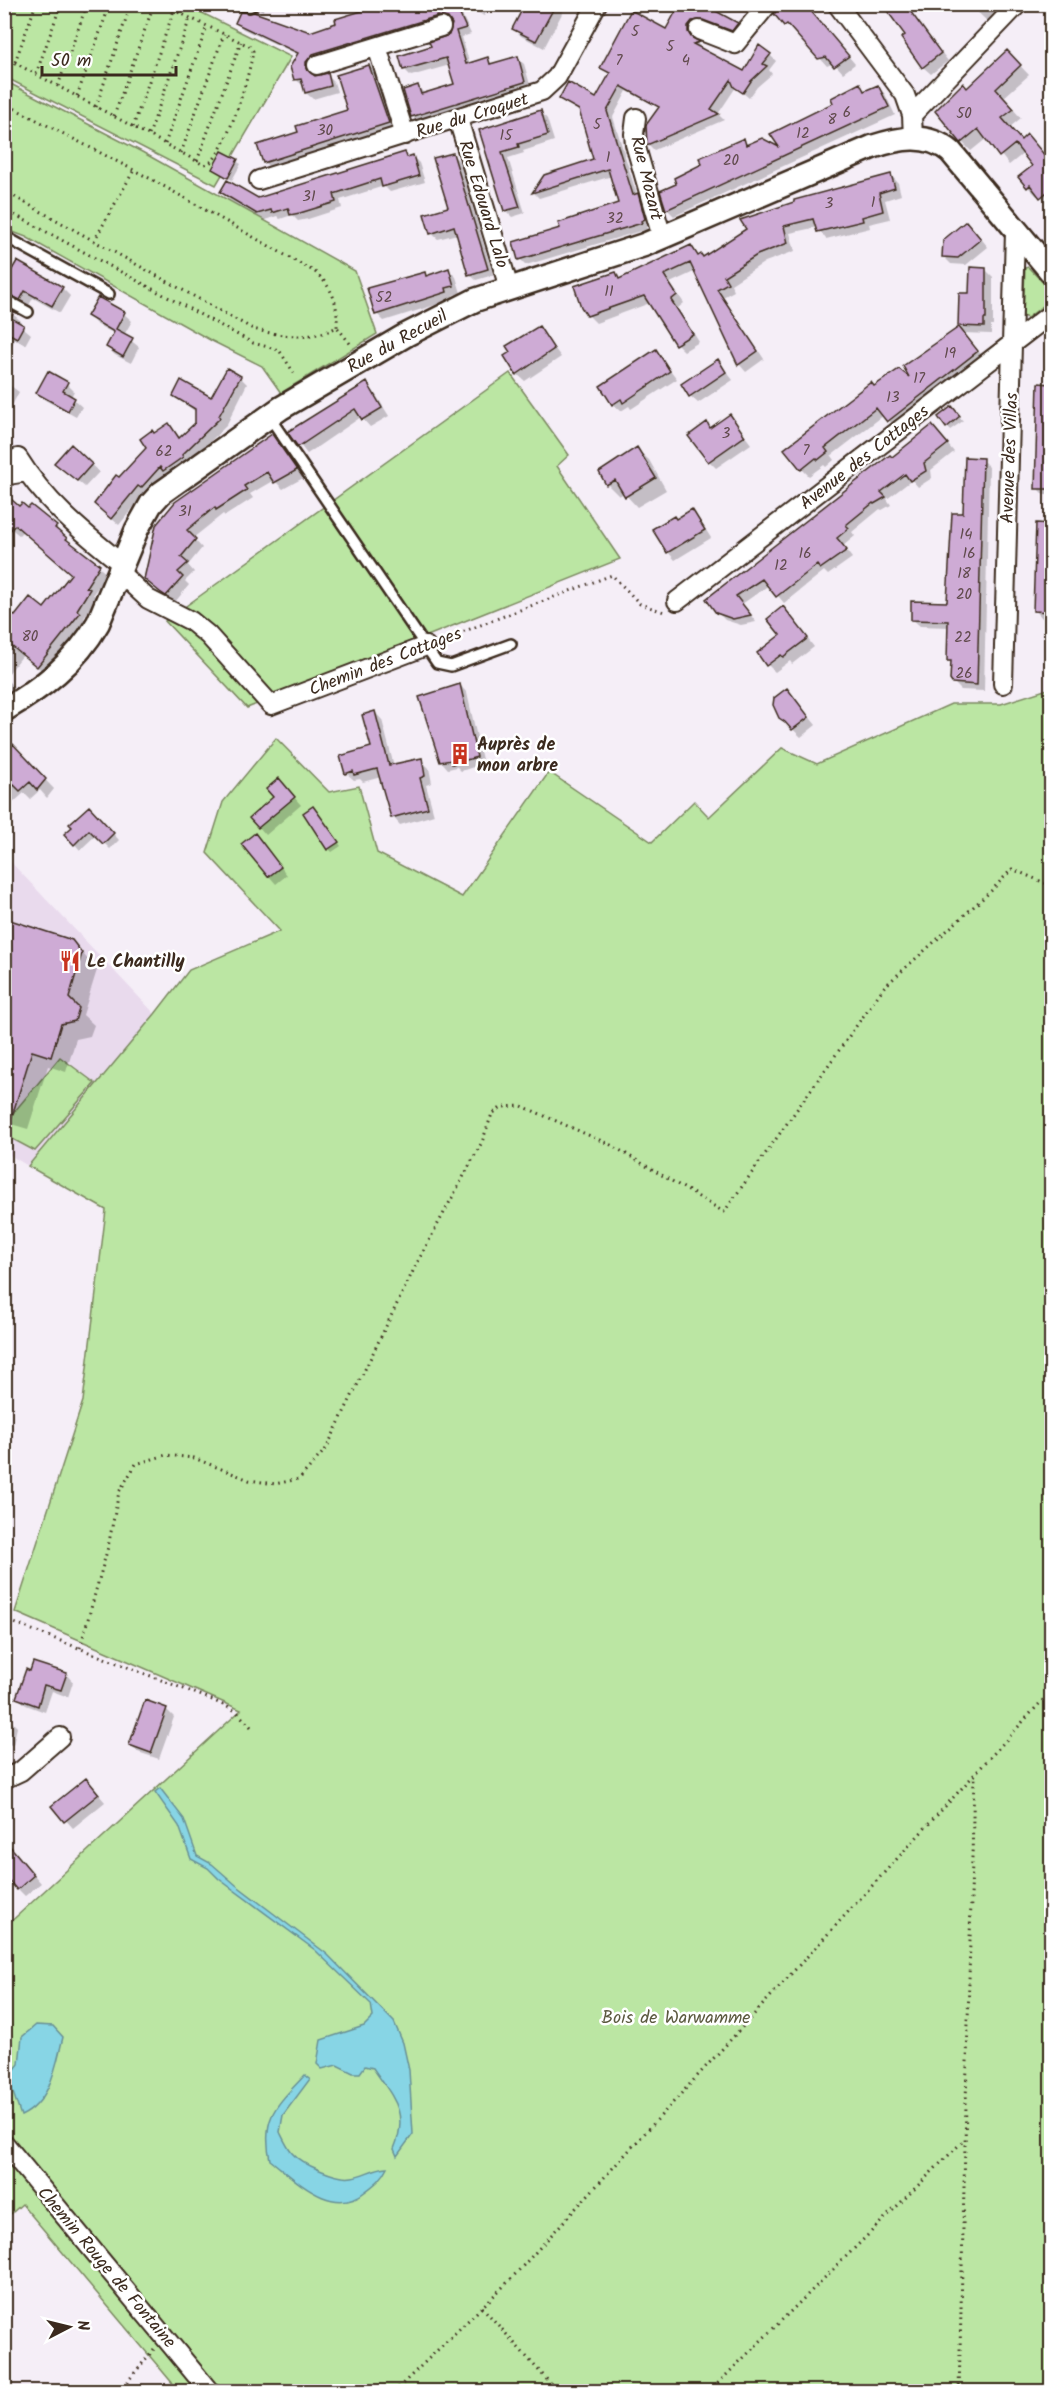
<svg xmlns="http://www.w3.org/2000/svg" width="1056" height="2396" font-family="Kalam,sans-serif">
  <style>
    .built { fill: #e9daed }
    .green { fill: #bbe6a3; stroke: #7b8860; stroke-width: 1.5 }
    .water { fill: #87d5e5; stroke: #699195; stroke-width: 1.5 }
    .shadow { fill: #0003 }
    .building { fill: #ceabd5; stroke: #3b2a1e; stroke-width: 1.5 }
    .lines { fill: none; stroke-linecap: round; stroke-linejoin: round }
    .service-casing { stroke: #3b2a1e; stroke-width: 14 }
    .minor-casing { stroke: #3b2a1e; stroke-width: 22 }
    .tertiary-casing { stroke: #3b2a1e; stroke-width: 27 }
    .path { stroke: #3b2a1e; stroke-width: 3; stroke-dasharray: 1.5 4.5; stroke-linecap: butt }
    .service { stroke: #fff; stroke-width: 9 }
    .minor { stroke: #fff; stroke-width: 18 }
    .tertiary { stroke: #fff; stroke-width: 22 }
    .labels { text-anchor: middle; stroke-width: 5; stroke-linejoin: round; paint-order: stroke }
    .number-label { font-size: 15px; fill: #604a4c }
    .street-label { font-size: 18px; fill: #3b2a1e; stroke: #fff }
    .poi-label { font-size: 18px; font-weight: bold; fill: #3b2a1e; stroke: #fff; text-anchor: start }
    .park-label { font-size: 18px; fill: #5b593f; stroke: #fff }
  </style>
  <rect width="100%" height="100%" fill="#f5eef7"/>
  <filter id="ink" filterUnits="userSpaceOnUse"><feTurbulence type="fractalNoise" baseFrequency=".0167" numOctaves="2"/><feDisplacementMap in="SourceGraphic" scale="12" xChannelSelector="R" yChannelSelector="G"/><feConvolveMatrix kernelMatrix="1 2 1 2 8 2 1 2 1" color-interpolation-filters="sRGB"/></filter>
  <g filter="url(#ink)">
    <path class="built" d="M4,855L155,1014L28,1166L5,1152Z"/>
    <path class="green" d="M4,5H186L291,57L216,185L5,77Z
      M5,81L142,152L355,271L377,334L281,393L262,366L212,341L26,237L5,229Z
      M1028,267L1051,291L1052,299L1027,318L1023,316L1025,268Z
      M510,373L569,455L557,466L620,559L247,708L165,621Z
      M1051,688V2391H179L22,2204L5,2219V1927L241,1710L15,1612L83,1401L106,1210L28,1166L155,1014L189,970L280,931L207,853L223,802L276,738L329,792L359,786L377,853L462,897L549,772L652,842L694,801L709,817L782,748L817,764L951,704H1001Z
      M60,1057L95,1083L35,1151L5,1135L4,1124Z"/>
    <path class="water" d="M160,1788L184,1819L197,1856L212,1864L236,1885L327,1954L394,2022L403,2043L409,2070L413,2134L397,2156L394,2149C409,2112 394,2099 373,2068L365,2066L360,2073H353L337,2065L322,2069L317,2064L321,2040L364,2026L373,2017L371,2004L315,1950L219,1879L208,1868L191,1859L179,1826L155,1792Z
      M36,2025L53,2026L63,2037C56,2065 51,2102 21,2116L8,2078L19,2064L22,2037Z
      M305,2075L310,2079L283,2115L280,2132C283,2138 287,2147 292,2153C301,2164 338,2180 352,2177C365,2175 373,2168 388,2167C383,2178 375,2184 366,2191C333,2219 296,2180 270,2160C261,2116 277,2105 305,2075Z"/>
    <path class="shadow" d="M250,4H264L263,11Z
      M367,4H400L403,9L457,4L471,34L462,37L470,65L487,59L493,65L517,58L524,64L531,88L419,123L412,116L418,87L425,94L456,85L450,65L411,76L404,69L450,36L453,23L450,22L320,61L312,69V76L314,77L327,75L334,82L337,92L313,99L306,93L304,86L296,80L299,55L243,29L237,23L310,34L367,11Z
      M463,4L482,14L484,12L471,4H491L484,16Z
      M527,4H567L544,48L521,36L514,28Z
      M681,4L737,24L743,30L738,36L694,33V41L704,49H701L745,73L770,55L776,61L769,70L772,74L757,87L749,98L736,87L718,114L724,120L654,150L648,144L660,108L627,91L613,117L637,195L643,201L650,225L646,227L647,229L526,265L520,259L562,229L620,204L612,176L539,198L534,193L545,176L595,160L581,113L561,99L596,100L610,75L601,67L667,31Z
      M780,4H804L855,64L843,73L834,63L827,66L794,29L776,14Z
      M884,4H905L948,61L931,74L923,67L907,35Z
      M969,4H1005L988,22Z
      M1007,52L1029,75L1003,98L1021,118L1010,127L1021,141L1027,136L1052,164V204L1050,205L1039,194L1037,196L1028,187L1034,166L1024,153L1009,165L987,138L971,151L962,142L967,90Z
      M369,66L376,73L396,130L271,169L264,162L300,133L349,111Z
      M860,85L867,92L878,87L885,94L895,115L674,216L667,209L678,184L704,165L743,140L749,145L784,152L835,104Z
      M541,112L547,119L554,141L523,151L524,153L508,158L525,213L512,217L506,211L481,131Z
      M223,153L241,164L232,180L217,172Z
      M405,154L409,158L413,157L419,163L425,182L390,192L384,186L340,200L342,208L308,219L298,221L292,215L280,219L277,216L265,220L228,199L222,192L258,199Z
      M452,154L459,161L493,275L476,280L469,274L457,234L438,239L431,233L450,208Z
      M891,175L898,183L901,195L885,200L890,219L869,224L870,228L826,239L817,227L790,233L795,251L765,262L731,284L734,291L723,297L764,359L746,372L739,364L696,271L670,283L684,303L678,308L699,342L684,351L677,344L650,303L596,323L588,315L616,274L621,280L690,247L699,257L704,258Z
      M974,230L988,247L966,265L951,264L943,256Z
      M17,263L62,288L70,296L60,313L33,298L28,307L16,300H9L5,304V308L21,321L19,324L31,334L25,345L15,339L12,345L4,341V286Z
      M985,269L993,277V326H991V334L963,333L985,359L896,428L884,415L831,456L834,460L826,467L824,465L809,476L802,469L875,387L913,383L905,367L962,327L960,325L970,294Z
      M449,270L456,277L461,293L453,295L454,299L384,321L377,314L424,274L427,277Z
      M124,314L132,321L124,335L139,347L131,363L115,355L107,347L115,334L96,324L89,316Z
      M539,328L561,357L525,381L517,374L512,353Z
      M656,351L677,379L631,409L629,406L621,411L613,404Z
      M718,361L733,380L698,403L690,396Z
      M240,377L247,384L226,426L188,463L171,477L167,473L149,494L146,492L119,525L103,511L120,479L148,448L154,435L168,425L180,439L196,424V412L174,396L212,400Z
      M4,381L19,392L6,417L4,416Z
      M67,384L74,391L71,397L82,407L76,417L45,400L38,393Z
      M366,384L374,392L389,416L370,427L361,417L307,454L290,432Z
      M1052,385V495H1044L1037,488Z
      M955,411L963,421L950,430L940,418Z
      M730,416L751,444L716,468L709,461L707,424L711,429Z
      M939,434L954,452L931,470L932,478L918,487L912,480L887,499L891,505L882,510L880,509L852,532L855,536L843,546L852,558L828,575L824,571L784,603L769,585L742,604L756,622L741,625L725,620L717,612L892,458Z
      M272,435L303,478L283,489L274,480L250,494L253,498L225,516L223,514L193,538L202,548L188,565L194,572L185,581L189,585L175,602L153,586L157,526Z
      M71,446L99,472L85,487L56,463Z
      M637,449L649,460L666,490L637,507L624,493L619,496L608,485L601,473Z
      M982,460L989,467L984,691L961,690L953,682L952,664L948,660L949,627L920,626L912,619L949,604L964,515Z
      M20,508L56,527L73,546L107,574L93,594L96,598L84,618L86,621L45,673L23,655L5,678L14,687L4,698V624L15,618L45,611L72,575L23,531L19,535L4,523Z
      M692,511L699,519L711,538L675,560L668,552Z
      M1052,525V618H1042L1035,610Z
      M790,616L814,647L792,664L790,661L775,672L768,665Z
      M460,685L467,693L483,764L461,771L457,767L448,769L441,761Z
      M787,690L816,725L801,737L780,717Z
      M375,712L382,720L394,766L421,760L429,768L432,783L426,785L434,815L400,825L393,817L381,777L363,782L360,779L354,780L346,773L373,748Z
      M13,746L54,789L47,798L40,790L30,799L24,793L4,811V753Z
      M286,788L301,805L266,835L251,818Z
      M89,808L119,840L110,849L96,835L80,850L66,834Z
      M316,811L341,846L332,852L329,849Z
      M262,843L287,875L276,884L269,876Z
      M72,941L97,970L83,1015L94,1025L90,1036L76,1039L66,1072L48,1066L28,1129L4,1122Z
      M66,1674L73,1682L68,1697L52,1691L45,1712L26,1705L18,1698Z
      M146,1702L167,1710L174,1717L159,1759L138,1752L131,1745Z
      M4,1718L9,1719L17,1727L13,1745L6,1744L4,1750Z
      M93,1788L105,1802L73,1828L53,1806Z
      M7,1844L41,1883L25,1896L18,1889Z"/>
    <path class="building" d="M364,4H398L399,9L414,4H455L466,28L456,31L466,64L488,57L490,64L518,56L525,82L411,117L403,90L418,85L421,94L454,84L446,58L403,70L399,56L431,46L429,42L449,35L452,24L448,18L438,16L313,54L306,62V69L315,76L328,73L331,86L305,93L301,79L294,80L290,67L298,53L235,23L240,12H254L310,32L336,23L335,19L365,10Z
      M525,4H556L536,41L512,29Z
      M680,4H703L738,23L732,31L703,20L692,21L688,26V32L691,37L700,42L693,44L744,71L759,45L771,54L763,64L767,66L751,81L743,93L734,87L731,80L711,109L719,114L647,145L646,125L659,107L621,86L607,111L633,195L638,193L645,219L641,221L642,223L518,260L513,242L560,228L558,223L618,203L608,169L532,193L544,175L593,159L579,110L559,99L568,82L596,98L610,73L600,68L631,10L666,29Z
      M783,4H805L849,56L834,67L826,57L818,59L787,24L784,26L774,14Z
      M882,4H905L941,53L922,68L901,38L905,35Z
      M1007,50L1021,65L996,89L1014,109L1002,118L1021,140L1027,134L1052,164V188L1040,198L1030,185L1027,188L1018,177L1032,166L1015,144L999,157L978,129L961,143L935,111L963,83L967,88Z
      M369,65L389,123L263,163L257,145L298,132L296,126L347,110L336,75Z
      M860,83L864,91L878,85L889,107L666,210L660,191L676,184L674,178L702,164L699,158L744,138L746,145L762,138L779,147L770,134L833,103L831,98Z
      M541,110L548,135L518,144L519,147L502,152L520,207L504,211L479,130Z
      M222,151L238,159L228,178L212,169Z
      M405,152L407,157L413,155L419,176L382,187L380,179L349,189L334,194L336,202L300,213L290,215L288,208L272,213L271,210L257,214L220,192L227,180L258,198Z
      M453,153L488,269L468,275L454,226L430,234L424,214L448,207L433,158Z
      M891,174L895,188L879,193L883,211L862,217L863,221L817,232L813,219L784,226L788,243L757,255L724,276L728,283L717,289L758,351L738,365L690,263L664,275L677,295L671,300L693,334L675,345L644,296L587,316L581,307L574,286L616,272L619,279L691,245L698,256L701,254L703,257L746,229L740,220L794,202V200Z
      M966,221L981,239L958,258L942,257L943,240Z
      M17,261L63,287L52,306L25,291L20,300L4,292V283Z
      M970,267L986,268V319H984V327L958,326L959,293H969Z
      M449,268L454,286L446,288L447,292L375,315L367,288L425,272L426,276Z
      M98,297L125,312L116,329L133,338L123,357L106,347L114,332L87,316Z
      M4,307L14,312L11,318L24,325L17,338L4,331Z
      M539,326L554,349L516,375L504,356L510,352L506,346Z
      M959,327L978,351L887,422L876,408L825,448L828,452L818,460L816,458L801,470L784,449L871,382L874,386L899,369L909,377L903,366Z
      M656,349L670,371L623,403L621,399L612,405L600,386Z
      M718,359L726,372L689,397L681,384Z
      M227,368L241,376L219,416L220,418L182,455L183,457L163,471L160,467L141,488L138,486L111,519L94,504L116,475L119,477L146,448L140,439L152,430L154,433L169,423L179,438L195,423V409L173,396L181,380L211,397Z
      M48,371L68,382L63,391L75,398L68,411L36,393Z
      M367,382L382,408L362,420L355,409L298,447L287,432Z
      M1038,383L1052,384V489H1035Z
      M952,406L960,416L946,428L938,417Z
      M730,414L745,436L708,462L688,436L707,422L710,428Z
      M932,425L948,444L924,463L926,471L910,481L905,474L881,492L886,497L874,504L873,503L846,525L849,528L837,538L847,550L820,569L817,565L776,597L762,579L736,596L751,615L733,619L716,613L706,599L890,455L892,457Z
      M272,434L297,470L274,483L267,472L244,486L247,490L216,510L215,507L187,530L196,539L181,557L188,563L178,572L183,577L166,596L160,592L144,579L156,525L175,502Z
      M71,444L92,464L77,481L54,463Z
      M637,447L656,478L625,497L615,480L606,485L599,472Z
      M965,457L983,458L977,685L952,683L950,680L951,661H947L948,621L911,620V601L947,602L952,513H963Z
      M4,493L19,506L22,503L28,508L31,505L57,526L55,528L67,538L66,539L100,565L86,587L90,589L77,610L80,613L37,667L4,640V621L11,613L15,616L30,597L44,608L71,574L15,525L4,537Z
      M692,509L705,530L667,553L652,529L674,516L676,519Z
      M1036,523L1052,524V612L1033,611Z
      M783,606L808,638L783,657L781,655L766,666L757,653L780,635L767,619Z
      M460,684L477,757L452,764L451,760L440,762L419,697Z
      M787,688L809,717L792,730L785,722L779,718L773,705L774,698Z
      M375,711L389,765L422,758L425,776L420,778L428,808L391,818L377,769L354,775L353,771L345,774L340,756L371,747L362,715Z
      M13,744L46,779L37,790L30,782L20,791L14,785L4,794V752Z
      M279,778L295,797L258,828L249,818L273,797L266,789Z
      M89,806L114,833L103,844L89,830L74,845L64,834L72,827L69,824Z
      M313,806L339,842L327,850L303,813Z
      M255,833L281,867L268,877L241,844Z
      M4,918L72,940L82,953L69,998L79,1008L75,1021L61,1024L51,1057L32,1051L8,1129L4,1128Z
      M33,1662L67,1673L61,1690L44,1685L38,1706L16,1698L26,1669L30,1671Z
      M145,1700L167,1708L151,1753L129,1745Z
      M86,1778L99,1794L64,1822L51,1806Z
      M4,1839L34,1875L17,1890L4,1875Z"/>
    <g class="lines">
      <defs>
        <path id="service" d="M238,4L249,7L255,4
          M4,236L109,294
          M4,299L28,312
          M270,418L437,663L451,666L511,644"/>
        <path id="minor" d="M837,4L905,95L912,115L913,138
          M699,30L735,44L768,4
          M377,47L405,135
          M317,65L441,27
          M912,115L1018,4
          M636,118L634,134L635,144L662,237
          M458,119L509,288
          M259,180L542,91L557,77L597,4
          M18,458C45,502 82,532 122,564
          M4,480L8,475L27,472
          M119,572L148,599L191,621L208,635L271,705L426,646
          M677,601L1052,313
          M1003,684L1015,231
          M4,1779L21,1771L60,1737
          M4,2143L210,2392"/>
        <path id="tertiary" d="M4,710C42,688 76,662 98,623L137,529L151,504L161,493L281,408L406,335L475,300L644,245L872,147C899,138 927,132 951,152L1052,273"/>
      </defs>
      <use href="#service" class="service-casing"/>
      <use href="#minor" class="minor-casing"/>
      <use href="#tertiary" class="tertiary-casing"/>
      <path class="path" d="M4,57L204,165C206,164 210,163 212,161C228,145 250,74 253,51L249,46L161,4
        M15,62L36,4
        M36,74L61,4
        M58,86L87,4
        M77,96L110,4
        M4,103L151,179L315,272C333,288 338,303 337,327
        M96,107L131,4
        M114,116L154,4
        M133,127L174,10
        M149,135L190,18
        M165,144L207,26
        M181,153L224,34
        M197,161L241,42
        M4,191L253,329C280,336 311,341 337,327L352,346
        M4,209L253,343L279,350L296,376
        M94,241L134,170
        M441,640L612,575L640,604L664,612
        M4,1619L210,1699L236,1711L252,1728
        M80,1648L108,1547L119,1492L136,1464L166,1455L194,1458L249,1480L275,1484L299,1479L326,1449L417,1263L482,1142L492,1114L502,1107L522,1106L611,1145L724,1212L884,987L991,891L1012,869L1052,886
        M482,2307L558,2392
        M119,2392L154,2349
        M394,2392L509,2281L1052,1690
        M709,2392L963,2141
        M959,2392L974,1776"/>
      <use href="#service" class="service"/>
      <use href="#minor" class="minor"/>
      <use href="#tertiary" class="tertiary"/>
    </g>
  </g>
  <defs>
    <symbol id="building-bare" viewBox="-9 -9 18 18"><path d="M-4-6H4V6H1V3H-1V6H-4ZM-2.5-4.3h1.7v1.8h-1.7ZM.8-4.3h1.7v1.8H.8ZM-2.5-1h1.7V.8h-1.7ZM.8-1h1.7V.8H.8Z" fill="#c8321e" stroke="#fff" stroke-width="2.5" paint-order="stroke"/></symbol>
    <symbol id="restaurant-bare" viewBox="-9 -9 18 18"><path d="M-5-6h1v4h1v-4h1v4h1v-4h1v5L-1.5 .5V6h-2V.5L-5-1ZM5-6V6H3V1.5H1.5Q1.5-4 5-6Z" fill="#c8321e" stroke="#fff" stroke-width="2.5" paint-order="stroke"/></symbol>
  </defs>
  <g fill-rule="evenodd">
    <use href="#building-bare" x="445" y="739" width="30" height="30"/>
    <use href="#restaurant-bare" x="55" y="946" width="30" height="30"/>
  </g>
  <g class="labels">
    <g class="number-label">
      <text x="635" y="36">5</text>
      <text x="670" y="51">5</text>
      <text x="619" y="65">7</text>
      <text x="686" y="65">4</text>
      <text x="847" y="117">6</text>
      <text x="964" y="118">50</text>
      <text x="832" y="124">8</text>
      <text x="597" y="129">5</text>
      <text x="325" y="135">30</text>
      <text x="803" y="138">12</text>
      <text x="506" y="140">15</text>
      <text x="608" y="162">1</text>
      <text x="731" y="165">20</text>
      <text x="309" y="201">31</text>
      <text x="873" y="207">1</text>
      <text x="829" y="208">3</text>
      <text x="615" y="223">32</text>
      <text x="609" y="296">11</text>
      <text x="384" y="302">52</text>
      <text x="950" y="358">19</text>
      <text x="919" y="383">17</text>
      <text x="893" y="402">13</text>
      <text x="726" y="438">3</text>
      <text x="806" y="455">7</text>
      <text x="164" y="456">62</text>
      <text x="185" y="516">31</text>
      <text x="966" y="539">14</text>
      <text x="805" y="558">16</text>
      <text x="969" y="558">16</text>
      <text x="781" y="570">12</text>
      <text x="964" y="578">18</text>
      <text x="964" y="599">20</text>
      <text x="30" y="641">80</text>
      <text x="963" y="642">22</text>
      <text x="964" y="678">26</text>
    </g>
    <g class="street-label">
      <text transform="translate(472 115) rotate(-17)" y="6">Rue du Croquet</text>
      <text transform="translate(647 178) rotate(76)" y="6">Rue Mozart</text>
      <text transform="translate(484 204) rotate(73)" y="6">Rue Edouard Lalo</text>
      <text transform="translate(397 341) rotate(-29)" y="6">Rue du Recueil</text>
      <text transform="translate(864 457) rotate(-38)" y="6">Avenue des Cottages</text>
      <text transform="translate(1009 458) rotate(-88)" y="6">Avenue des Villas</text>
      <text transform="translate(385 661) rotate(-21)" y="6">Chemin des Cottages</text>
      <text transform="translate(107 2267) rotate(50)" y="6">Chemin Rouge de Fontaine</text>
    </g>
    <g class="poi-label">
      <text x="477" y="750">Auprès de<tspan x="477" dy="21">mon arbre</tspan></text>
      <text x="87" y="967">Le Chantilly</text>
    </g>
    <g class="park-label">
      <text x="676" y="2023">Bois de Warwamme</text>
    </g>
  </g>
  <rect width="1056" height="2396" fill="none" stroke="#fff" stroke-width="24"/>
  <rect x="12" y="12" width="1032" height="2372" fill="none" stroke="#3b2a1e" stroke-width="2" filter="url(#ink)"/>
  <g transform="translate(69 2327) rotate(83)" stroke="#ffffff" stroke-width="4.5" paint-order="stroke">
  <path d="M0-4.5L10 22L0 15L-10 22Z" fill="#3b2a1e"/>
  <text y="-9" font-size="16" font-weight="bold" text-anchor="middle" fill="#3b2a1e">N</text>
  </g>
  <path d="M42 66v9h134v-9" fill="none" stroke="#3b2a1e" stroke-width="3"/>
  <text x="51" y="66" font-size="18" fill="#3b2a1e" stroke="#ffffff" stroke-width="4.5" paint-order="stroke">50 m</text>
</svg>
